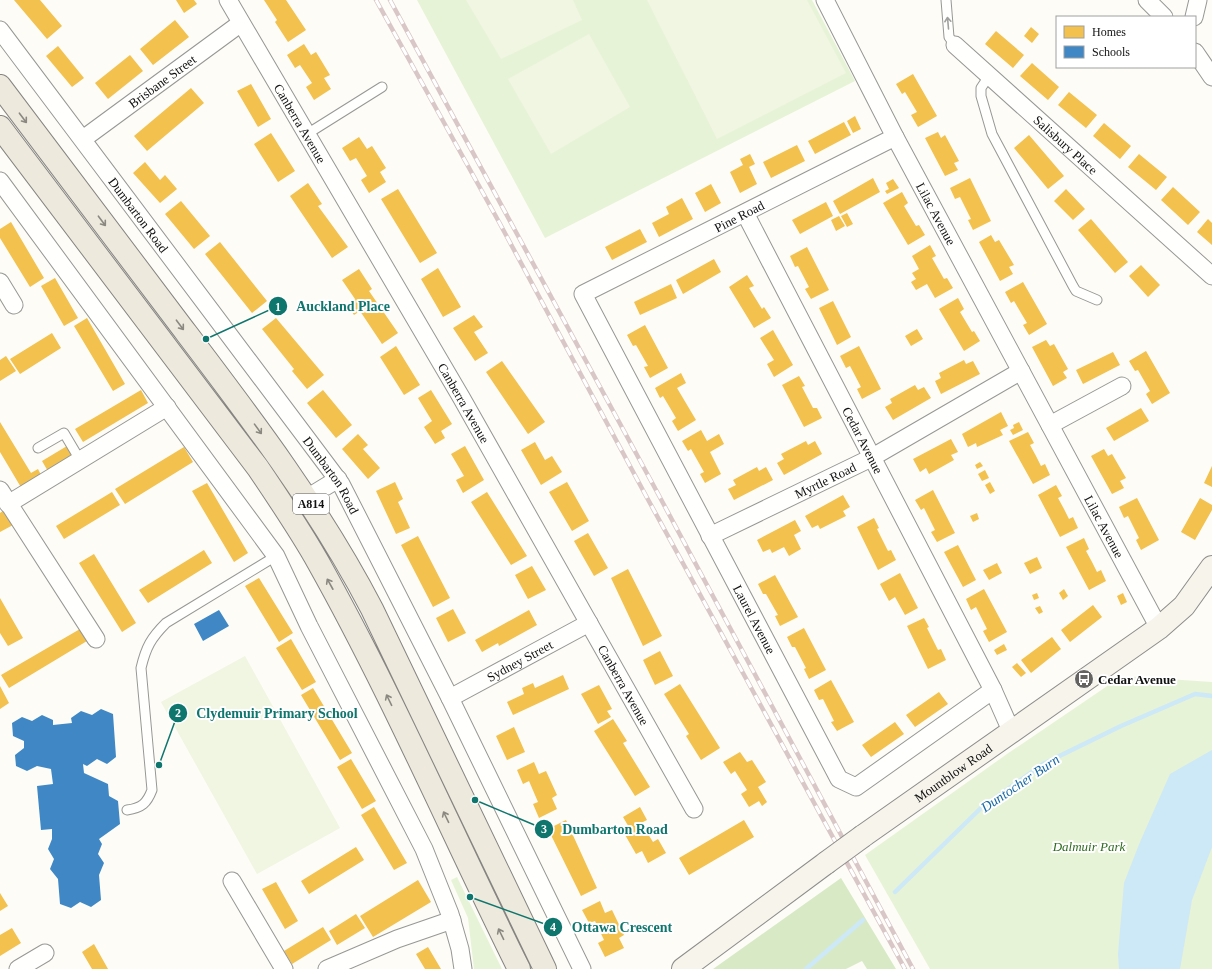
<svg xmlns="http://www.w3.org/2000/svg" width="1212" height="969" font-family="'Times New Roman',serif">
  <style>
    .green { fill: #e7f3d7 }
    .forest { fill: #d8eac5 }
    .pitch { fill: #f0f6e1 }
    .water { fill: #cde8f7 }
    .homes { fill: #f2c14e }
    .schools { fill: #3f88c5 }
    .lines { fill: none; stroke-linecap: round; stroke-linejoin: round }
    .stream { stroke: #cde8f7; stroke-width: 4.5 }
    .lane-casing { stroke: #979795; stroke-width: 11 }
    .street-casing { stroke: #979795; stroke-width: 19 }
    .secondary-casing { stroke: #8e8d8b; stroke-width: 24 }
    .primary-casing { stroke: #858482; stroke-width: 24 }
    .lane { stroke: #fffffe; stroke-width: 9 }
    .street { stroke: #fffffe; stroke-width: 17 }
    .secondary { stroke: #f6f4eb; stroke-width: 22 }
    .primary { stroke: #ede9dc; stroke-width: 22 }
    .rail-casing { stroke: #d9c6c7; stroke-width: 4.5 }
    .rail { stroke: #fff; stroke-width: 3; stroke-dasharray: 9; stroke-linecap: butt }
    .secondary-bridge-casing { stroke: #8e8d8b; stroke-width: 24; stroke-linecap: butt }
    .secondary-bridge { stroke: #f6f4eb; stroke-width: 22 }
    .oneway { stroke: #a0a09f }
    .oneway2 { stroke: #8a8881 }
    .labels { text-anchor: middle; stroke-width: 4; stroke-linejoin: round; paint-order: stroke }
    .shield { fill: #fff; stroke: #585858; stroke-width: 1 }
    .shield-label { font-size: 12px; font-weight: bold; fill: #111 }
    .street-label { font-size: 13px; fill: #111; stroke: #fff }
    .poi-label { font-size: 13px; font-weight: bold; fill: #111; stroke: #fff; text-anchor: start }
    .park-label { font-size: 13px; font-style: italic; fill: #2f6b1f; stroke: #fff }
    .water-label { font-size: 14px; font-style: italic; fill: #1768a6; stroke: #fff }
    .leader { fill: none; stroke: #0f766e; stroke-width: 1.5 }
    .callout-dot { fill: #0f766e; stroke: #fff; stroke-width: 1.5 }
    .mark-label { font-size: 12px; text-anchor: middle; font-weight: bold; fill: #fff }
    .callout-label { font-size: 14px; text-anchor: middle; font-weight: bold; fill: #0f766e; stroke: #fff; stroke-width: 4; stroke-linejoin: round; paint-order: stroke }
  </style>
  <rect width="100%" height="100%" fill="#fdfcf7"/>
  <path class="green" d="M417,0H812L855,81L545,238Z
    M1122,676L1212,682V969H930L865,855L1007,754Z
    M457,877L502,969H474L468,918L451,880Z"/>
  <path class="forest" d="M841,878L896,969H867L862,961L846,969H713Z"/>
  <path class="pitch" d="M466,0H573L582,20L501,59Z
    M647,0H807L846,73L717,139Z
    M589,34L630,107L551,154L508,79Z
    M245,656L340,828L257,874L161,702Z"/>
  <path class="water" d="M1212,750V847L1192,900L1180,969H1119L1118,954L1124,883L1140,842L1170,774Z"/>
  <path class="homes" d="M14,0H40L62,26L47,39Z
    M176,0H194L197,4L184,13Z
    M264,0H286L306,30L288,42L275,22L277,20Z
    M175,20L189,37L153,65L140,49Z
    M1031,27L1039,34L1032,43L1024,36Z
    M996,31L1024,55L1013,68L985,44Z
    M304,44L311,55L316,52L330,75L324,78L331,89L314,100L306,87L312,83L300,65L295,68L287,55Z
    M58,46L84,78L72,87L46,56Z
    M130,55L143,71L108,99L95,83Z
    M1032,63L1059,87L1048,100L1020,76Z
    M913,74L937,116L918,127L911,115L917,112L905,92L902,94L896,84Z
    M251,84L271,119L258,127L237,91Z
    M191,88L204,103L147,151L134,136Z
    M1069,92L1097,115L1086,128L1058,105Z
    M855,116L861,129L853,133L847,121Z
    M844,122L851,135L815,154L808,141Z
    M1104,123L1131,146L1120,159L1093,136Z
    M938,132L941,138L945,135L959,161L954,163L958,170L945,176L925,138Z
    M271,133L295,171L278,182L254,144Z
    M1029,135L1064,176L1048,189L1014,148Z
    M359,137L367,149L372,146L386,168L380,172L386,182L369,193L361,180L367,176L356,158L350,161L342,148Z
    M797,145L805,161L771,178L763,162Z
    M750,154L755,164L749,167L757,184L740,193L730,172L743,165L740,159Z
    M1139,154L1167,177L1156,190L1128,167Z
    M145,162L160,180L165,175L177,189L160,203L133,173Z
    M873,178L880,192L840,214L833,201Z
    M970,178L991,221L973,230L968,220L971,219L960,197L955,199L950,188Z
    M893,179L899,188L887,194L885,191L889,189L886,183Z
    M308,183L322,204L318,206L348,247L332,258L290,196Z
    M711,184L721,203L705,212L695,193Z
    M1173,187L1200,212L1188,225L1161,200Z
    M398,189L437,253L420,263L381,199Z
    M1066,189L1085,209L1073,220L1054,201Z
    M902,192L908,203L904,206L916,226L919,225L925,235L908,245L883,203Z
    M682,198L693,219L659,237L652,223L669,214L666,207Z
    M181,201L210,236L194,249L165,214Z
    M826,202L833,216L800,234L792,220Z
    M847,213L853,224L847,227L841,216Z
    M839,216L845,226L836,231L831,220Z
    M1091,219L1128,262L1115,273L1078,230Z
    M1208,219L1212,223V245L1197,232Z
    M11,222L44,278L30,287L0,238V229Z
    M640,229L647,242L612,260L605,247Z
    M991,235L995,242L999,240L1014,265L1009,267L1013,274L1000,281L979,242Z
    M220,242L267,301L252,313L205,254Z
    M930,245L936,256L932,258L944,279L947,278L953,288L935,298L927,284L916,290L911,282L916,279L912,273L919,269L912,256Z
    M807,247L829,290L811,299L805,289L809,287L798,266L795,267L790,256Z
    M714,259L721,272L683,294L676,280Z
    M1141,265L1160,285L1148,297L1129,276Z
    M438,268L461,307L443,317L421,279Z
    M359,269L372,289L369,291L398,333L382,344L360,311L354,315L347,304L355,299L342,280Z
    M747,275L754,286L749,288L762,309L764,307L771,318L754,328L729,287Z
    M55,278L78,318L64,326L41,286Z
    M1023,282L1047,324L1029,335L1023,325L1027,323L1014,301L1011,303L1005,292Z
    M671,284L677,298L640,315L634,302Z
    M958,298L964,309L960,312L972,332L974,331L980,341L964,351L939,309Z
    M833,301L851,337L837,345L819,308Z
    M474,315L483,327L474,332L488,353L475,361L453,328Z
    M87,318L125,384L113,391L74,326Z
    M276,318L324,375L307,389L292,371L294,369L262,329Z
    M645,325L668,368L650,378L644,367L648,366L636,345L633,346L627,335Z
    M917,329L923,339L911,346L905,336Z
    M773,330L793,365L774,377L767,364L774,360L760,338Z
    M52,333L61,348L20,374L10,359Z
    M1046,340L1050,346L1054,344L1068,369L1063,372L1067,378L1053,386L1032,347Z
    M396,346L420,385L404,395L380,357Z
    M859,346L881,389L862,399L857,389L861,387L850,366L846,368L840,356Z
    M1146,351L1170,393L1152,404L1146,394L1150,391L1138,370L1135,371L1129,361Z
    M1113,352L1120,365L1083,384L1076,370Z
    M6,356L16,371L0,381V360Z
    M964,360L966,364L973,361L980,374L941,394L935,381L941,378L939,373Z
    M502,361L545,422L528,434L486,372Z
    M681,373L686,383L677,388L696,420L678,431L672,421L676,418L663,396L660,398L655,388Z
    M799,376L805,386L802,387L813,408H817L822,418L804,427L782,385Z
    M915,385L918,390L924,387L931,398L893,420L885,407L892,403L890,399Z
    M141,390L148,403L83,442L75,429Z
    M323,390L352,425L336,438L307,403Z
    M431,390L452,424L441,431L445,438L435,444L424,427L432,421L418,398Z
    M1141,408L1149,421L1114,441L1106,428Z
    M1001,412L1008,426L1000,430L1003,435L977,447L976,443L968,447L962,434Z
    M0,422L31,473L38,469L41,475L22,489L0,452Z
    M1019,422L1023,430L1013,435L1010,430L1014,428L1013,425Z
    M701,430L707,441L719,434L724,444L710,452L721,474L705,483L700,474L704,472L691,449L688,451L682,441Z
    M1028,432L1034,443L1030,445L1036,456L1041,466L1045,464L1050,475L1033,484L1009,441Z
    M358,434L368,445L363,449L380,468L368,479L342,449Z
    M951,439L958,452L951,455L954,460L929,474L926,468L920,472L913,459Z
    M806,441L808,445L815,441L822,454L784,475L777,463L784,459L781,454Z
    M535,442L545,460L552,456L562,472L541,485L521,450Z
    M67,446L74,458L49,473L42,461Z
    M465,446L484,480L463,493L456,480L464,476L451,454Z
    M184,447L193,462L125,504L115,489Z
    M1104,449L1108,456L1112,454L1126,478L1120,481L1124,488L1112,494L1091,456Z
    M980,462L983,466L977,469L975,465Z
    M1212,466V487L1204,483Z
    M757,467L759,471L766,467L773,480L734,500L728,489L736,485L733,480Z
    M985,470L989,478L982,481L978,474Z
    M395,482L403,499L398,502L410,528L396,534L376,491Z
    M567,482L589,521L572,531L549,492Z
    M990,482L995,491L990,494L985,485Z
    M207,483L248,553L234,562L192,491Z
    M1056,485L1062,496L1058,498L1064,509L1069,519L1073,517L1078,528L1060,537L1038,495Z
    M933,490L955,533L937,542L931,532L935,530L924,508L921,510L915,500Z
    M112,492L120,505L64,539L56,526Z
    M487,492L527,556L511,565L471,502Z
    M843,495L850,507L843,511L846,516L820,529L818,525L812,528L805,516Z
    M1137,498L1159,540L1141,550L1136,540L1139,538L1128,516L1124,518L1119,507Z
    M1200,498L1212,505V510L1195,540L1181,532Z
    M4,510L13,525L0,532V513Z
    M977,513L979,519L973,522L970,516Z
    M874,518L879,528L877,529L888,551L891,550L896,560L878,570L857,527Z
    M795,520L801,531L794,535L801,549L789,556L784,547L772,553L770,549L763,552L757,540Z
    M588,533L608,568L594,576L574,541Z
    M418,536L450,598L433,607L401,545Z
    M1084,538L1089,549L1086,551L1092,562L1097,572L1101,570L1106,581L1089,590L1066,547Z
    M958,545L976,580L963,587L944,552Z
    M204,550L212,563L148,603L139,590Z
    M94,554L136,623L122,632L79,563Z
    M1037,557L1042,568L1030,574L1024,563Z
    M997,563L1002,573L989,580L983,570Z
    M532,566L546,590L528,599L515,575Z
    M628,569L662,636L643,646L611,578Z
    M900,573L918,608L905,615L895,597L889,601L880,584Z
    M775,575L798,617L780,626L775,616L778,615L766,594H763L758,584Z
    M259,578L293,633L279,642L245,586Z
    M984,589L1007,632L989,642L983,631L987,629L976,607L971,610L966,599Z
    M1064,589L1068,596L1063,600L1059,593Z
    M1037,593L1039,598L1034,600L1032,595Z
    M1123,593L1127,602L1121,605L1117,596Z
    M0,598L23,638L8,646L0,633Z
    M1093,605L1102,617L1070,642L1061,630Z
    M1040,606L1043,612L1039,614L1035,608Z
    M453,609L466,633L448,642L436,618Z
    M529,610L537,625L499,646L498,643L482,652L475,640Z
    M924,618L929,627L927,628L938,650L941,649L946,660L928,669L907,626Z
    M804,628L826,670L809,679L804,669L806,668L795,647H792L787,637Z
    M80,629L87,641L9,688L1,675Z
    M1052,637L1061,649L1031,673L1021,660Z
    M291,639L316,682L302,690L276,648Z
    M1004,644L1007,650L997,655L994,650Z
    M660,651L673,676L655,685L643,660Z
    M1017,663L1026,673L1021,677L1012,667Z
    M563,675L569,689L513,715L507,702L524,694L522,688L533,683L535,688Z
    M831,680L854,722L837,731L831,722L834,721L823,699L819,700L814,690Z
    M680,684L720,748L701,760L686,736L689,734L664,694Z
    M599,685L612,709L607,711L611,717L598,724L581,694Z
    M0,686L9,703L0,709Z
    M313,688L352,753L340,760L301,695Z
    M939,692L948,704L915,727L906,715Z
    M613,719L627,741L623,743L650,787L635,796L594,731Z
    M895,722L904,734L871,757L862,745Z
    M514,727L525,752L507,760L496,736Z
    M740,752L747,762L752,760L766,782L758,787L767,802L762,806L759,801L749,807L741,794L747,790L735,771L731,774L723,762Z
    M351,759L376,801L362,809L337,767Z
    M534,762L539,774L546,771L557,795L552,798L557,809L539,818L533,804L538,802L529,781L523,784L517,770Z
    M374,807L407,863L394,870L361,815Z
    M640,807L647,820L641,823L653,842L658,839L666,853L648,863L642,851L636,854L624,833L630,829L623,817Z
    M566,820L597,888L581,896L548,829Z
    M744,820L754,837L689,875L679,858Z
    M356,847L364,860L309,894L301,881Z
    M418,880L431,902L373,937L360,916Z
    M276,882L298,921L285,929L262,889Z
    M0,893L8,906L0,911Z
    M600,901L605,913L612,910L624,935L619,938L624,948L605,957L598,943L604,940L595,921L589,923L582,910Z
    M356,914L365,928L337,945L329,931Z
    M323,927L331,940L292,964L284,951Z
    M12,928L21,943L0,956V935Z
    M94,944L108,969H92L82,952Z
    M428,947L441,969H425L416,954Z"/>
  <path class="schools" d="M219,610L229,626L203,641L194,624Z
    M101,709L113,714L116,757L107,764L97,759L87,766L83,764L84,773L108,784L109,796L118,801L120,824L99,839L102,844L98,854L104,863L99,875L101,900L91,907L80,902L71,908L60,904L58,879L50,869L54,859L48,849L52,839V829L41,830L37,786L53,784L51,769L37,766L27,771L16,766L15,755L24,748V741L13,736L12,723L22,717L32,721L42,715L53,720V725L72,723L71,718L81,711L92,715Z"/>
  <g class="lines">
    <path class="stream" d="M895,892L981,808L1043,764L1121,726L1195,694L1212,696
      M806,969L863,920"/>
    <defs>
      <path id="lane" d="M946,0L949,37L955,45
        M989,76L981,88V96L992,134L1073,286L1076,291L1097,300
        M307,134L382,87
        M38,448L64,433L80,460
        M127,810C142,808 147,803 152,790L141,668C146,647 151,638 166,623L276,556"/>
      <g id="street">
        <path id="s1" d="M228,0L461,397L694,809"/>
        <path id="s2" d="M825,0L895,137L1159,628"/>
        <path d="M1147,0L1164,17"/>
        <path d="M1194,17L1198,0"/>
        <path id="s3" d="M0,30L341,484L450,698L582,969"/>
        <path id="s4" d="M955,45L1212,276"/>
        <path d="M1195,52L1212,77"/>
        <path id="s5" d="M895,137L583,294L839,779L856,787L993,690"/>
        <path id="s6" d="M83,139L241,23"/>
        <path d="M0,181L276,556L309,626L424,849L450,914L460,949L463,969"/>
        <path id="s7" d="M745,213L993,690L1012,733"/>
        <path d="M0,282L14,305"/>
        <path d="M1050,425L1122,386"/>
        <path d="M0,490L96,639"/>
        <path d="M307,498L338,479"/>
        <path d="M8,504L167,407"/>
        <path id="s8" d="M710,536L871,458L1021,371"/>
        <path id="s9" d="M450,698L589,623"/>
        <path d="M232,881L284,969"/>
        <path d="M18,969L45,953"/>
        <path d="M327,969L397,939L452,920"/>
      </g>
      <g id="secondary">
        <path id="s10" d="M863,836L1159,628L1184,606L1212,567"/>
        <path d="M683,969L826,863"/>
      </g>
      <path id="primary" d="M0,86C60,166 120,246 181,326C250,417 319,507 372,609L545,969
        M0,127L258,468C279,499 300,530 318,562C392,694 452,834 519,969"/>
    </defs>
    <use href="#lane" class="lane-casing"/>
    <use href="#street" class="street-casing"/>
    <use href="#secondary" class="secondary-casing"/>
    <use href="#primary" class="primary-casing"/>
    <use href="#lane" class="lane"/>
    <use href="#street" class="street"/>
    <use href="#secondary" class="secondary"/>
    <use href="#primary" class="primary"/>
    <defs>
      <path id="rail" d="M376,0L499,222L645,494L905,969
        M390,0L656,490L913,969"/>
    </defs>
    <use href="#rail" class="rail-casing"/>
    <use href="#rail" class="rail"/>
    <defs>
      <path id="secondary-bridge" d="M826,863L863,836"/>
    </defs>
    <use href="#secondary-bridge" class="secondary-bridge-casing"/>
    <use href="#secondary-bridge" class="secondary-bridge"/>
  </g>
  <defs><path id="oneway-shaft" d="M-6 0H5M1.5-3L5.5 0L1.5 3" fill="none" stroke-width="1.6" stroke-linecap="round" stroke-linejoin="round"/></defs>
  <use class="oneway" href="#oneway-shaft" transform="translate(948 23) rotate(-95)"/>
  <g class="oneway2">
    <use href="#oneway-shaft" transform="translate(23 118) rotate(53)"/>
    <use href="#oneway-shaft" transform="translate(102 221) rotate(53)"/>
    <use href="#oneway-shaft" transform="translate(180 325) rotate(53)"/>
    <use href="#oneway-shaft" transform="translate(258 429) rotate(54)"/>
    <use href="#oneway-shaft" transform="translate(330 584) rotate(-119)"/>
    <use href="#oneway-shaft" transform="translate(389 700) rotate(-116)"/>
    <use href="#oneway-shaft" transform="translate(446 817) rotate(-116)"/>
    <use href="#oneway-shaft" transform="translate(501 934) rotate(-116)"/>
  </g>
  <defs>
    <symbol id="bus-disc" viewBox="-11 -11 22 22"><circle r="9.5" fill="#646362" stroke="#fff"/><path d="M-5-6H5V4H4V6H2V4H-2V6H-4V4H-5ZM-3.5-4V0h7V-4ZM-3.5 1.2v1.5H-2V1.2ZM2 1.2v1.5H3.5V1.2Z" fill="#fff"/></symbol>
  </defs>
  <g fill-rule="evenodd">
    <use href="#bus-disc" x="1073" y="668" width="22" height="22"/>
  </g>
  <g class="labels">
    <rect class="shield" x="293" y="494" width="36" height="20" rx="3"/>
    <g class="shield-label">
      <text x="311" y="508">A814</text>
    </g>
    <g class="street-label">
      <text dy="5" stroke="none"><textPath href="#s6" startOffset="98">Brisbane Street</textPath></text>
      <text dy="5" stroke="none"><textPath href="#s1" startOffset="143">Canberra Avenue</textPath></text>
      <text dy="5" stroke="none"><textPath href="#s4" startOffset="149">Salisbury Place</textPath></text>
      <text dy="5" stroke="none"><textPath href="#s3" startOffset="231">Dumbarton Road</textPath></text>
      <text dy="5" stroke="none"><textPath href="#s2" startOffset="241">Lilac Avenue</textPath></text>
      <text transform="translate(739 216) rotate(-27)" y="5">Pine Road</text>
      <text dy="5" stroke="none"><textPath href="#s1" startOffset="467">Canberra Avenue</textPath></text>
      <text dy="5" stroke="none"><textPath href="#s7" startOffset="256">Cedar Avenue</textPath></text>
      <text dy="5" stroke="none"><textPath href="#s3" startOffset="555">Dumbarton Road</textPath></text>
      <text dy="5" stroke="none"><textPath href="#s8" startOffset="128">Myrtle Road</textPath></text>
      <text dy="5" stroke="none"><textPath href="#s2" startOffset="596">Lilac Avenue</textPath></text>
      <text dy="5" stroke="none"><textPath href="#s5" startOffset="717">Laurel Avenue</textPath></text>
      <text dy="5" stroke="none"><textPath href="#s9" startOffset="79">Sydney Street</textPath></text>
      <text dy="5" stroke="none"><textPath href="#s1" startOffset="791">Canberra Avenue</textPath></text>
      <text dy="5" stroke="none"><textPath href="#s10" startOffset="110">Mountblow Road</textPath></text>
    </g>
    <g class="poi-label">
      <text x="1098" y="684">Cedar Avenue</text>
    </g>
    <g class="park-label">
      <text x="1089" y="851">Dalmuir Park</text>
    </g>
    <g class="water-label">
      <text transform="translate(1020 783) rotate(-34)" y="5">Duntocher Burn</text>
    </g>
  </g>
  <path class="leader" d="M206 339L278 306M159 765L178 713M475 800L544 829M470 897L553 927"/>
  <g class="callout-dot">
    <circle cx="206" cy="339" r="4"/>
    <circle cx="159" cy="765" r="4"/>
    <circle cx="475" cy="800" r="4"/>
    <circle cx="470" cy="897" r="4"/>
    <circle cx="278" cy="306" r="10"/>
    <circle cx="178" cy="713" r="10"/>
    <circle cx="544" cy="829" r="10"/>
    <circle cx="553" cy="927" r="10"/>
  </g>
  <g class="mark-label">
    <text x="278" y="311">1</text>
    <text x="178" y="717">2</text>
    <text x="544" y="833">3</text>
    <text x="553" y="931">4</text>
  </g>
  <g class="callout-label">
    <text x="343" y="311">Auckland Place</text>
    <text x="277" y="718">Clydemuir Primary School</text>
    <text x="615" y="834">Dumbarton Road</text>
    <text x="622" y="932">Ottawa Crescent</text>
  </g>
  <rect x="1056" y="16" width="140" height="52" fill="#ffffff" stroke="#a0a0a0"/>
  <rect x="1064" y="26" width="20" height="12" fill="#f2c14e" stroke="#a0a0a0"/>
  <text x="1092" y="36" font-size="12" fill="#111111">Homes</text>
  <rect x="1064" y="46" width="20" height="12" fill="#3f88c5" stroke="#a0a0a0"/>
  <text x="1092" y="56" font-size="12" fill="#111111">Schools</text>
</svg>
